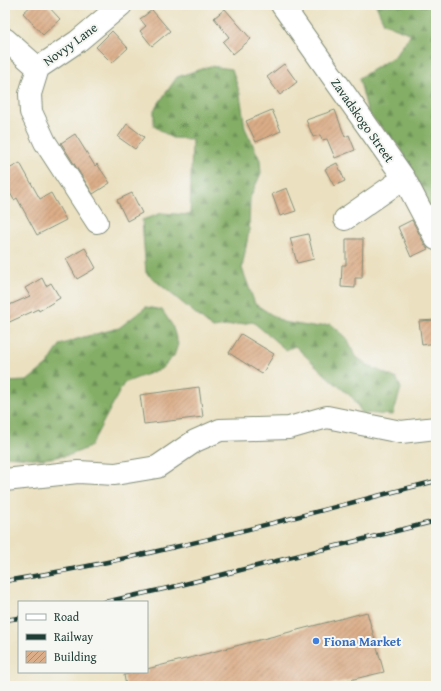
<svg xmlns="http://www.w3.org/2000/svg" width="441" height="691" font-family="'Gentium Book Plus',serif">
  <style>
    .forest { fill: url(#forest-firs); stroke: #52764d }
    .building { fill: url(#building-hatch) }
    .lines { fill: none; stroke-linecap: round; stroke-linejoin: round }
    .minor-casing { stroke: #858f7a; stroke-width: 24 }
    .minor { stroke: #fff; stroke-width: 22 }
    .rail-casing { stroke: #1f3d34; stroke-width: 4.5 }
    .rail { stroke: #f6f6f2; stroke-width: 3; stroke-dasharray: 9; stroke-linecap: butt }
    .shop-dot { fill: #3f7fe0; stroke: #f6f6f2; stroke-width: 1.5 }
    .labels { text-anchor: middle; stroke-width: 4; stroke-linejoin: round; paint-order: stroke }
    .street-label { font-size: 13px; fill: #1f3d34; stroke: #f6f6f2 }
    .shop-label { font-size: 13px; font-weight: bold; fill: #366cbe; stroke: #f6f6f2; text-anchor: start }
  </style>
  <defs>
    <pattern id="forest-firs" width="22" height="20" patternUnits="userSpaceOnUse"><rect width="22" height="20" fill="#84ae66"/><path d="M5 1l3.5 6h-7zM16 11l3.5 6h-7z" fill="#6b8f55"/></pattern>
    <pattern id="building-hatch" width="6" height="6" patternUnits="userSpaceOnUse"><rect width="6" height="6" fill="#dbad88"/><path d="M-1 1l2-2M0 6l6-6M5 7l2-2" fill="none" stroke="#b18e70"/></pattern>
  </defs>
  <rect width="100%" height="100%" fill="#f6f6f2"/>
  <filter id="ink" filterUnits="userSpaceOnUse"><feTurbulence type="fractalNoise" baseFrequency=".025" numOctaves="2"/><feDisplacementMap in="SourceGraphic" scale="8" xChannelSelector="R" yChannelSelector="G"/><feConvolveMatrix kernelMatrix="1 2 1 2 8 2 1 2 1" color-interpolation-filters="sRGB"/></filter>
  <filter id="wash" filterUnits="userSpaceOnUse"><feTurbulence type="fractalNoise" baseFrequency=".012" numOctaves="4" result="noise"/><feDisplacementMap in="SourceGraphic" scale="16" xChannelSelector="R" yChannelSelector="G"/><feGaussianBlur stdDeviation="0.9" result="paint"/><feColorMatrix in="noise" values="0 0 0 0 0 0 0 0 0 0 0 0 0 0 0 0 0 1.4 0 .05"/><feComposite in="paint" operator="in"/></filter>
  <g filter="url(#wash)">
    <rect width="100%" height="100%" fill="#ebe1c1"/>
    <path class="forest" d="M376,5H436V229L421,187L400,148L368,113L359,78L395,56L411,34L384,23Z
      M210,66L232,69L240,94L245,128L260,160L261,173L250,198L249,231L242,268L255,304L283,322L313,327L331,324L347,338L355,356L369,366L397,379L401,388L393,415L362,413L353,398L331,380L295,346L286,350L253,322L213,328L146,273L142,220L162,213L190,215L192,139L172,138L154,126V110L177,77Z
      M146,307L162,310L172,325L178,344L174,356L161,369L124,383L90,447L70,455L43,459L5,456V382L27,381L48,364L60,345L80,338L119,328Z"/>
    <g id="blocks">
      <path class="building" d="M32,5H47L60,19L43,35L23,13Z
        M225,9L251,39L233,54L223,42L229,37L214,18Z
        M152,10L170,31L152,46L140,31L146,26L140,19Z
        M112,31L128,48L112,63L96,47Z
        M284,64L297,82L280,95L267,77Z
        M272,110L281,131L256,142L246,121Z
        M335,110L345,137L349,135L355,150L335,158L327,139L322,140L320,135L313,137L306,120Z
        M127,124L144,137L135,149L118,137Z
        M75,134L95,166L97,164L110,183L93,194L61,143Z
        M20,163L40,199L51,193L66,220L37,235L17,198L14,200L5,184V171Z
        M337,163L345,181L334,186L325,169Z
        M287,188L296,211L280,216L272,194Z
        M132,193L142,213L127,221L117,200Z
        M412,220L425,245L428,249L411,257L398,227Z
        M308,234L314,259L297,263L290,238Z
        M346,239H363L362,278H355V288L341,287L342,265H346Z
        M85,248L96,268L77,279L66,259Z
        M42,278L46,286L51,283L60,298L39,311L38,309L5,324V307L30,296L25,288Z
        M436,320V343L422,345L419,321Z
        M241,334L274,354L262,374L229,353Z
        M199,387L203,417L144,424L140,395Z
        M367,612L384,672L324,686H126L124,675L137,672H147V669Z"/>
    </g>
  </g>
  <g filter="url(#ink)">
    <use href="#blocks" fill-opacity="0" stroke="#858f7a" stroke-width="1"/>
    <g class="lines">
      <defs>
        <path id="minor" d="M282,5L404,178L436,239
          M5,39L38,68
          M38,68L30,94L31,112L45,142L97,222
          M38,68L78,41L121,5
          M345,219L404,178
          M5,480L78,472L115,474L157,467L195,441L220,430L289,428L327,417L401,432L436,428"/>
      </defs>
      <use href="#minor" class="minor-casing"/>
      <use href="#minor" class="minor"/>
      <defs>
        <path id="rail" d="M5,581C151,558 293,517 436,481
          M105,602L177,586L436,521
          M5,620L19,618"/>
      </defs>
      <use href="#rail" class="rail-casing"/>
      <use href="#rail" class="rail"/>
    </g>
  </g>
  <circle class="shop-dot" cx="316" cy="641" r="4"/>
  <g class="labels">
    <g class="street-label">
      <text transform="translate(70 44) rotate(-36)" y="5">Novyy Lane</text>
      <text transform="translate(363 120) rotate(55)" y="5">Zavadskogo Street</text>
    </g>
    <g class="shop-label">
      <text x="324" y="646">Fiona Market</text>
    </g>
  </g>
  <rect width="441" height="691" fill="none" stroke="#f6f6f2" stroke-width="20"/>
  <rect x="18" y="601" width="130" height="72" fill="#f6f6f2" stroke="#a0aca6"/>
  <rect x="26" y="614" width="20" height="6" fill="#ffffff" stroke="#a0aca6"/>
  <text x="54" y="621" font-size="12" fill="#1f3d34">Road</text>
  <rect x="26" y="634" width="20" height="6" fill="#1f3d34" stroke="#a0aca6"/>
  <text x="54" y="641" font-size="12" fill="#1f3d34">Railway</text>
  <rect x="26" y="651" width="20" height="12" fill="url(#building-hatch)" stroke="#a0aca6"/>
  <text x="54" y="661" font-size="12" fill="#1f3d34">Building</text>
</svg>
